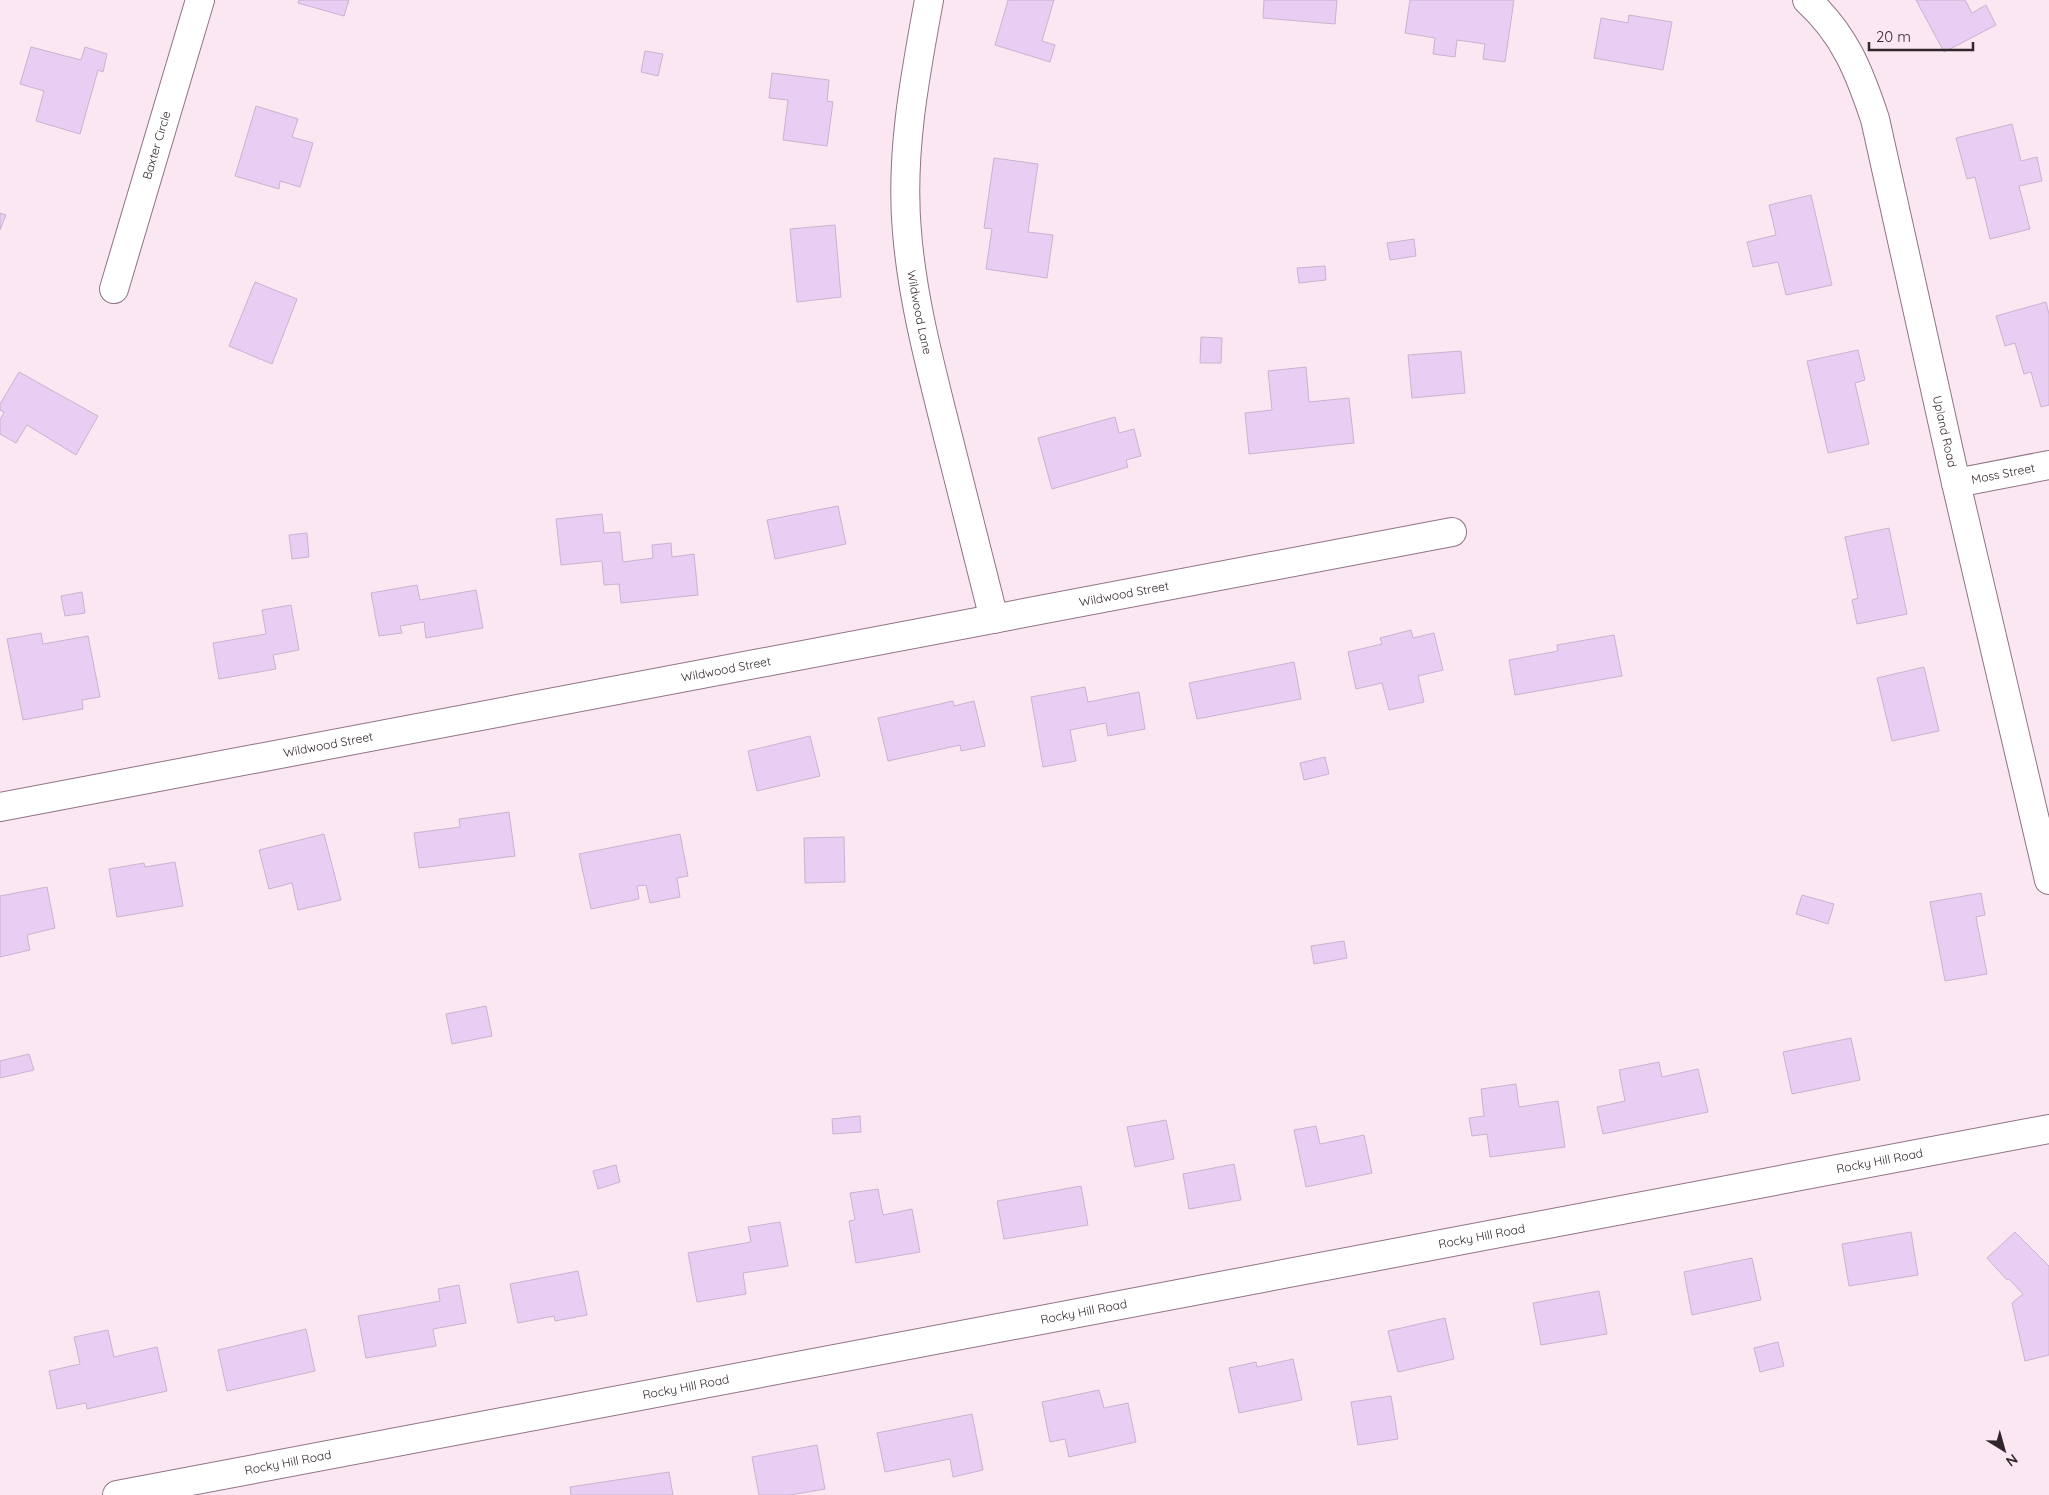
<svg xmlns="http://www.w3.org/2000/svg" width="2049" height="1495" font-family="Quicksand,sans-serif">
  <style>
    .building { fill: #e9cdf2; stroke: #c8b4cf }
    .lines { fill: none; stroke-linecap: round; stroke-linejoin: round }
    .street-casing { stroke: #907385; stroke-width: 30 }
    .street { stroke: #fff; stroke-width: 28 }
    .labels { text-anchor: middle; stroke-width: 4.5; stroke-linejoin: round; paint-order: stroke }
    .street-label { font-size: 12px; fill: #32262d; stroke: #fbe7f2 }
  </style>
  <rect width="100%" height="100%" fill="#fbe7f2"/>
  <path class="building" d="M299,0H349L344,16L298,3Z
    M1008,0H1054L1042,41L1055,45L1050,62L995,45Z
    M1264,0H1337L1335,24L1263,18Z
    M1410,0H1514L1505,62L1483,59L1485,44L1457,40L1455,57L1433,54L1435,38L1405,33Z
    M1916,0H1965L1972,13L1986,5L1996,25L1944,52Z
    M1629,15L1672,22L1663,70L1594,58L1601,18L1628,23Z
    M31,47L81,60L85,47L107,54L103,72L98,70L80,134L36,121L44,91L20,84Z
    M645,51L663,54L658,76L641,72Z
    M772,73L829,80L827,101L833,102L827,146L783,140L788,100L769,98Z
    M256,106L298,119L292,137L313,143L300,187L280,181L279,189L235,176Z
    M2012,124L2021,161L2037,157L2042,181L2019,186L2030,229L1990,239L1975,177L1967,179L1956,138Z
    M994,158L1038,164L1028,232L1053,235L1047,278L986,269L992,229L984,228Z
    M1811,195L1832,285L1786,295L1778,262L1753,267L1747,242L1776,235L1769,205Z
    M0,213L6,215L0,230Z
    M835,225L841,297L797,302L790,229Z
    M1414,239L1416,256L1390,260L1387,243Z
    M1325,266L1326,280L1299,283L1297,268Z
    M255,282L297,299L272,364L229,346Z
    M2046,302L2049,314V405L2041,407L2031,372L2024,374L2015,343L2005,346L1996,316Z
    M1201,337L1222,338L1221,363H1200Z
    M1858,350L1865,380L1855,383L1869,444L1828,453L1807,361Z
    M1461,351L1465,393L1412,398L1408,355Z
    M1306,367L1309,402L1349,398L1354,443L1249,454L1245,413L1272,410L1268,371Z
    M19,372L98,416L76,455L27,425L16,443L0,434V420L4,412L0,410V404Z
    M1115,417L1119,433L1134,429L1141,456L1126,460L1128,467L1052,489L1038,438Z
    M838,506L846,544L775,559L767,520Z
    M602,514L604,533L620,532L623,562L653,558L652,545L671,543L672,557L694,554L698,595L621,603L619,584L604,585L602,561L561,565L556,519Z
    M1889,528L1907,614L1857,624L1852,600L1858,598L1845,537Z
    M307,533L309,557L292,559L289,535Z
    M417,585L420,600L476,590L483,628L426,638L424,622L400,626L402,633L379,636L371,593Z
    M82,592L85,613L65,616L61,596Z
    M291,605L299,650L273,655L276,669L219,679L213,643L266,634L262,610Z
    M1411,630L1413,638L1434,633L1443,670L1418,676L1424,702L1389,710L1382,683L1356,689L1348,652L1382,644L1380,638Z
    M41,633L43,644L88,636L100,697L82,700L83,709L23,720L7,639Z
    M1614,635L1622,676L1515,695L1509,660L1558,651L1557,645Z
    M1294,662L1301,699L1197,719L1189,683Z
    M1924,667L1939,731L1892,741L1877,678Z
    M1085,687L1088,702L1139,692L1145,729L1108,736L1106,723L1070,730L1076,761L1043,767L1031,697Z
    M953,701L954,706L974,701L985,746L961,751L960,745L888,761L878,718Z
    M810,736L820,776L757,791L748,751Z
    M1325,757L1329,774L1304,780L1300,763Z
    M509,812L515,856L419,868L414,833L460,827L459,819Z
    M324,834L341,900L298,910L292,883L269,889L259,850Z
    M680,834L688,876L677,878L680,897L650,903L646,885L637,886L639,899L591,909L579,854Z
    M844,837L845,882L805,883L804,838Z
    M175,862L183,906L117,917L109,869L144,863L145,867Z
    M47,887L55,928L27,935L30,950L0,957V896Z
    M1981,893L1985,915L1976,917L1987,974L1945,981L1930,902Z
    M1802,895L1834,904L1828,924L1796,914Z
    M1344,941L1347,958L1314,964L1311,946Z
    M486,1006L492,1036L452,1044L446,1014Z
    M1851,1038L1860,1080L1792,1094L1783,1052Z
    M29,1054L34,1070L0,1078V1061Z
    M1659,1062L1662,1077L1698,1069L1708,1112L1603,1134L1597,1107L1625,1101L1619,1070Z
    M1516,1084L1519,1107L1558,1101L1565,1147L1490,1157L1487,1134L1472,1136L1469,1118L1484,1116L1481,1089Z
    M860,1116L861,1132L833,1134L832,1119Z
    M1166,1120L1174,1159L1135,1167L1127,1127Z
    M1316,1126L1320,1144L1364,1135L1372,1173L1306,1187L1294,1130Z
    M1234,1164L1241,1200L1189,1209L1183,1174Z
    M616,1165L620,1182L598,1189L593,1171Z
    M1081,1186L1088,1225L1004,1239L997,1201Z
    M878,1189L883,1215L912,1209L920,1252L856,1263L849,1221L855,1220L850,1193Z
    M780,1222L788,1266L743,1273L746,1294L697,1302L688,1253L751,1242L748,1227Z
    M1911,1232L1918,1275L1849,1286L1842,1244Z
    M2015,1232L2049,1266V1355L2025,1361L2012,1303L2023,1294L2009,1279L2007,1280L1987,1258Z
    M1752,1258L1761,1300L1692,1315L1684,1272Z
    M578,1271L587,1315L555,1321L554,1316L518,1323L510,1284Z
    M459,1285L466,1323L433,1329L436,1346L366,1358L358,1316L440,1301L438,1289Z
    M1599,1291L1607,1334L1541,1345L1533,1303Z
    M1445,1318L1454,1359L1398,1372L1388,1331Z
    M306,1329L315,1371L227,1391L218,1350Z
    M108,1330L114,1357L157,1347L167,1391L87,1409L86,1403L57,1409L49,1371L80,1364L74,1337Z
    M1778,1342L1784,1366L1760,1372L1754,1348Z
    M1293,1359L1302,1400L1239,1413L1229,1368L1256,1362L1257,1367Z
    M1099,1390L1104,1408L1128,1403L1136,1442L1069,1457L1065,1439L1050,1442L1042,1402Z
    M1391,1396L1398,1439L1358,1445L1351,1402Z
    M972,1414L983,1470L953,1477L950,1459L885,1472L877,1433Z
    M817,1445L825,1489L790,1495H759L752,1457Z
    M669,1472L673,1495H571L570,1487Z"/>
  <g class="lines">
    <defs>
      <g id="street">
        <path id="s1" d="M929,0C915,76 900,154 907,232C912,295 928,357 943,417C960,484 977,552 994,619"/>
        <path id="s2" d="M1807,0C1845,35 1859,71 1875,119L1956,483L2049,880"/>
        <path id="s3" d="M114,289L200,0"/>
        <path id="s4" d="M1956,483L2049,465"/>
        <path id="s5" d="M0,807L1452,532"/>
        <path id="s6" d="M117,1495L2049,1129"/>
      </g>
    </defs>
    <use href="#street" class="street-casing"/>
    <use href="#street" class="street"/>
  </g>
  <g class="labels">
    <g class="street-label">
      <text dy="4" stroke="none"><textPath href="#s3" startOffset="150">Baxter Circle</textPath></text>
      <text dy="4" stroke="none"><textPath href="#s1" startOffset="315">Wildwood Lane</textPath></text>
      <text dy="4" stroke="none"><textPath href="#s2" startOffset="459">Upland Road</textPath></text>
      <text dy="4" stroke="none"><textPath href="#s4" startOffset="48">Moss Street</textPath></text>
      <text dy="4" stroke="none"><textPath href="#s5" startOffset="1144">Wildwood Street</textPath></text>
      <text dy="4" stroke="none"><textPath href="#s5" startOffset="739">Wildwood Street</textPath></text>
      <text dy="4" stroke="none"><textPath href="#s5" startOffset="334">Wildwood Street</textPath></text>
      <text dy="4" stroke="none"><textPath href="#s6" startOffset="1794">Rocky Hill Road</textPath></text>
      <text dy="4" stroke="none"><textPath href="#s6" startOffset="1389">Rocky Hill Road</textPath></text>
      <text dy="4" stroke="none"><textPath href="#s6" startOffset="984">Rocky Hill Road</textPath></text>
      <text dy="4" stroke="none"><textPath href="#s6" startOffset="579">Rocky Hill Road</textPath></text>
      <text dy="4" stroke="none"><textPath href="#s6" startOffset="174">Rocky Hill Road</textPath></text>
    </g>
  </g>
  <g transform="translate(2004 1450) rotate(143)" stroke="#fbe7f2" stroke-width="4" paint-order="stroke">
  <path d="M0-4L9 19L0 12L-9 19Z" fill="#32262d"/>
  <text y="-8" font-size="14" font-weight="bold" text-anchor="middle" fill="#32262d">N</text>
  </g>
  <path d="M1869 42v8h104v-8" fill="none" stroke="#32262d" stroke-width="2.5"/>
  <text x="1876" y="42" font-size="15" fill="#32262d" stroke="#fbe7f2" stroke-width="4" paint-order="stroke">20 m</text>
</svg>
